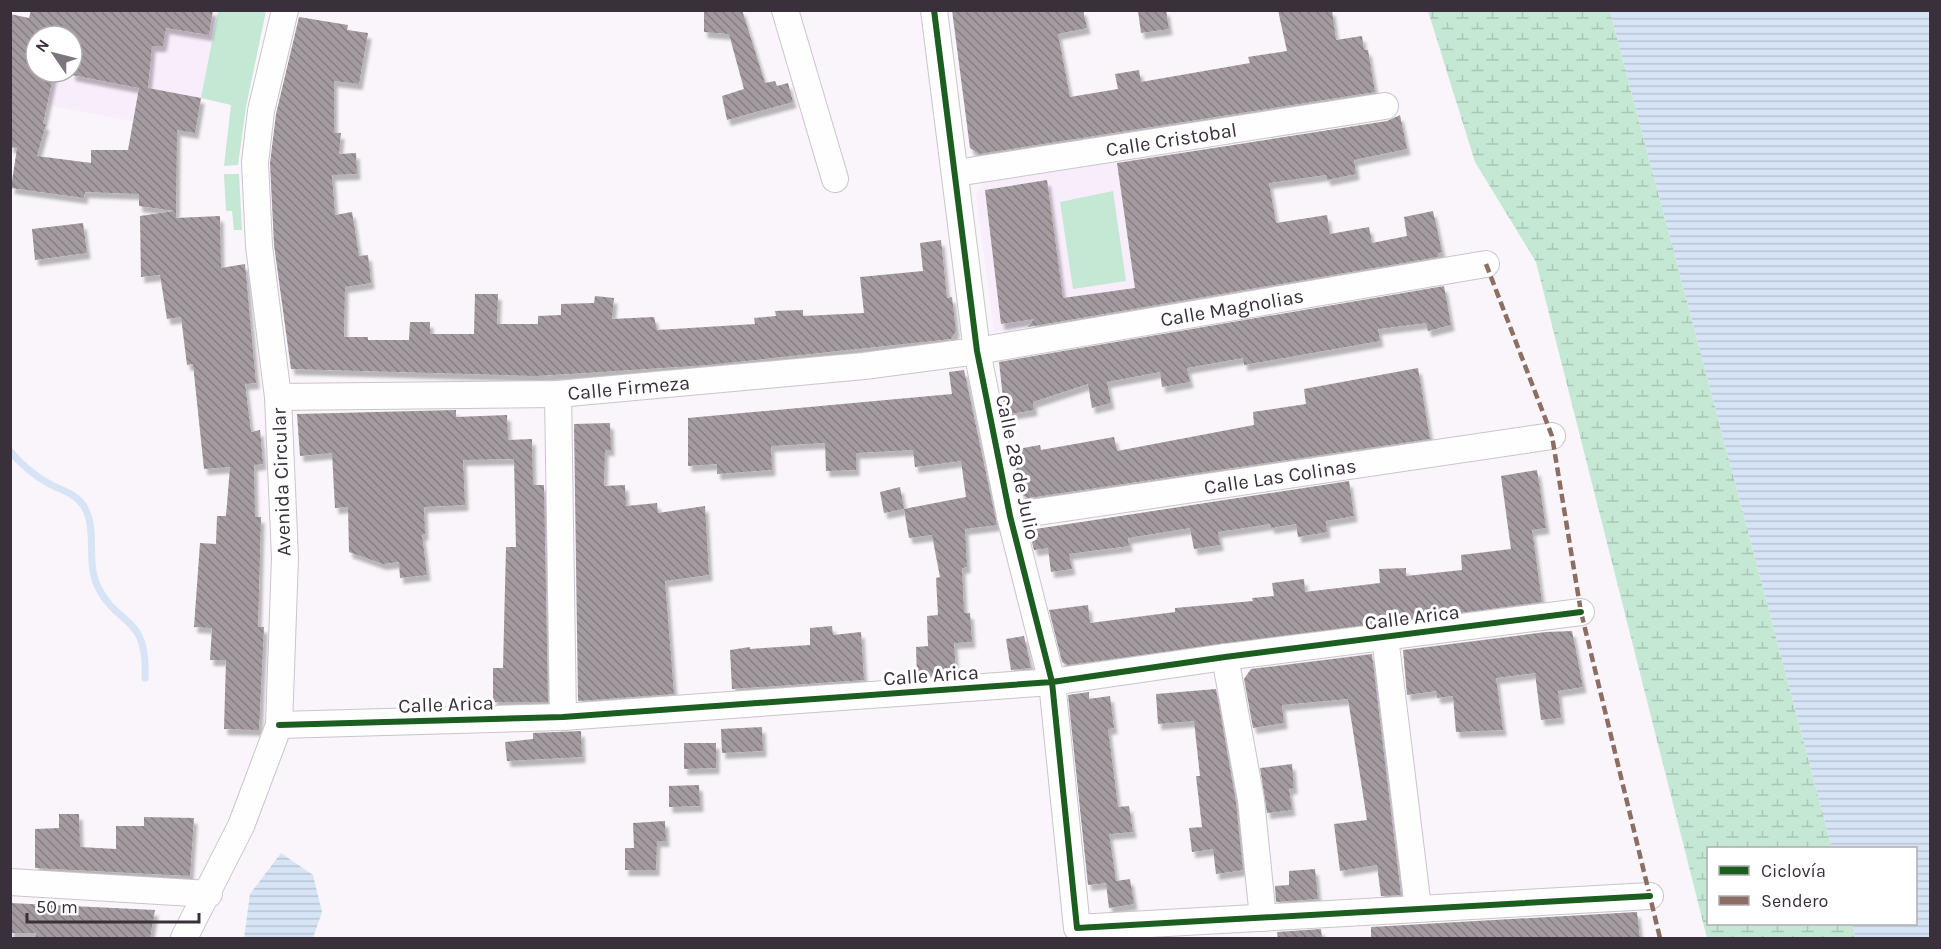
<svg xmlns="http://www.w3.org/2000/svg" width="1941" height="949" font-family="Karla,sans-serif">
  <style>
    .built { fill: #f8edfb; fill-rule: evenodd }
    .green { fill: #c4e8d3 }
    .wetland { fill: url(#wetland-marsh) }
    .water { fill: url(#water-rules) }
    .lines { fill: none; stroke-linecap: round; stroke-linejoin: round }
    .stream { stroke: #d6e4f5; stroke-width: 7 }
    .building { fill: url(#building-back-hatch); fill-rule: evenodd; filter: url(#shadow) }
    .minor-casing { stroke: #cac5cc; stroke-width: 28 }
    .minor { stroke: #fefefe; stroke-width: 26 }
    .quiet { stroke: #8d6e63; stroke-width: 4.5; stroke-dasharray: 9 4.5; stroke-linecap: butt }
    .cycleway-casing { stroke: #fff; stroke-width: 10 }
    .cycleway { stroke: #1b5e20; stroke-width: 6 }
    .labels { text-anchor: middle; stroke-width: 6; stroke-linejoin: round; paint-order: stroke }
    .street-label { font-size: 20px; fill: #39303b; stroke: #fff }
  </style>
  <defs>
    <pattern id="wetland-marsh" width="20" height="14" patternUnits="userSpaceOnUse" patternTransform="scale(1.5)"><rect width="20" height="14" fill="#c4e8d3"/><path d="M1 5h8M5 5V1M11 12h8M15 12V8" fill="none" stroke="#a9c7b6"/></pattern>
    <pattern id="water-rules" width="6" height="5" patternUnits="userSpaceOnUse" patternTransform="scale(1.5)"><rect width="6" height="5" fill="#d6e4f5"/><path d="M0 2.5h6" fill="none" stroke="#b8c4d3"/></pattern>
    <pattern id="building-back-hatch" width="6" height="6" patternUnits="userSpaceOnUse" patternTransform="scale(1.5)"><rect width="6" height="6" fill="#a39b9f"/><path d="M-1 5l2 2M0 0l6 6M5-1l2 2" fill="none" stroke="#867f83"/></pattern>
    <filter id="shadow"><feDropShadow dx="3.5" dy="6" stdDeviation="1.5" flood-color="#0004"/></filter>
  </defs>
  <rect width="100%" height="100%" fill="#f9f5fa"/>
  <path class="built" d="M31,11H218L195,133L47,105L49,97L15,89ZM36,36H72V72H36Z
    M1202,147L1223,291L994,332L976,194L984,183Z"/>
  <path class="green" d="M218,11H266L246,107L238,165L224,166L231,105L201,98Z
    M224,174H239L242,230H234L232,211H226Z
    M1113,191L1126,281L1073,289L1060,202Z"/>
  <path class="wetland" d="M1428,11H1610L1832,848H1708V924H1852L1856,938H1707L1536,262L1475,162Z"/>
  <path class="water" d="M1610,11H1930V938H1856L1852,924H1916V848H1832Z
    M281,853L313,875L322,912L313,938H244L250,894Z"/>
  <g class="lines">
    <path class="stream" d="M10,451C21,464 33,475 48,483C60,490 75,493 83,505C98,527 86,560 97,585C117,628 148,613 145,678"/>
  </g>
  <path class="building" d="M31,10H213L209,35L166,28L163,46H152L148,88L201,98L195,133L177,130L176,218L220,216L221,268L245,264L256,383L245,384L251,432L260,430L263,464L254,465L255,517H261L258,627H264L259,730L224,729L226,660H210L212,628L194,627L200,543L216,544L217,516H226L230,467L204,469L193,364L187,365L181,317L167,319L160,275L141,277L140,216L175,211L139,206V194L85,192L84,198L11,188L17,148L10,147V14L29,18ZM36,36H72V75L139,88L128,150H91V163L37,156L46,124H43L54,72H36Z
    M704,10H742L765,83L775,81L777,86L788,83L793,102L727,120L722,96L744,89L729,34L704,32Z
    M952,10H1083L1087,28L1058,34L1070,97L1118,89L1115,74L1139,70L1141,82L1250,63L1248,57L1287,51L1278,10H1332L1336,40L1362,36L1364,50H1368L1375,92L979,154L970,148Z
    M1138,10H1166L1169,29L1141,33Z
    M299,17L348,25L347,30L368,33L359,84L334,81V133H341L339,154L356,153L357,174L332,175L335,215L352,212L359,256L368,255L371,283L345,287L344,337H368V340H409L410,322H430V334H474L475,294H498L497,324H538V316L561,315V304L594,303L595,296L614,298L612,319L654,317L657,330L755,324L754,318L776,316L775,311L803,310V316L864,313L860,277L923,271L920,243L941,240L947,298L952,297L956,331L951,339L708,365L586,373L535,376L291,369L274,245L270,163L276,114Z
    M1400,115L1407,149L1354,160L1356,174L1327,180L1326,175L1269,183L1276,223L1327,215L1330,234L1369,227L1372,243L1407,236L1404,217L1433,211L1442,252L1438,253V257L1028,327L1034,319L1001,324L985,190L1047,180L1063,298L1135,288L1117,163L1387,121Z
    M83,223L87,253L35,260L32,229Z
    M1444,286L1451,325L1428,331L1426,323L1378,329L1380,341L1244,365L1243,358L1187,368L1190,382L1162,387L1160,372L1107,382L1111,403L1092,408L1088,384L1033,402L1034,410L1005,415L999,362Z
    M1418,368L1430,439L1028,498L1021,494L1012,450L1040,445L1041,450L1114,437L1117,451L1254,425L1253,412L1306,404L1304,389Z
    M964,370L997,525L965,529L967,567L962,568L964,613H970L972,642L954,643L956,674L917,677L916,647L928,646L927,616L938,615L936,578L940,577L932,535L909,538L904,509L966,497L961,461L915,467L913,450L856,453V470L826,471L825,443L771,446L772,470L717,474V464L688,466V418L952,394L949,372Z
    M456,410V417L507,415L508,440L532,439L533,485H544L548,702H493V668H503L506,547H516L514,459L463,460L465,505L424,507L425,534L422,535L427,575L400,578L399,562L383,564L349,552L348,507L335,508L332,453L300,456L297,414Z
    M610,423L611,450H605L604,486L625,485L626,506L657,503L658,513L705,506L709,575L665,581L674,694L578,701L574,424Z
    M1537,470L1546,528L1532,530L1542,602L1067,665L1062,662L1049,610L1088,605L1090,623L1175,612V608L1253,601L1252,598L1274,596L1272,583L1304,579L1305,592L1380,583L1379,569L1406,568V576L1462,570L1461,555L1511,549L1501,476Z
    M1349,481L1354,516L1326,521L1327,532L1298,537L1296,524L1271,528L1270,524L1218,532L1220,545L1194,549L1190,528L1128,538L1129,546L1069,554L1072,569L1051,572L1048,548L1034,550L1029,530Z
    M900,487L904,509L884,513L880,492Z
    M832,626L833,635L861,632L864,680L732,689L730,650L750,647V649L810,645V628Z
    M1572,631L1583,687L1558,691L1561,718L1541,720L1535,673L1496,678L1503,730L1456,732L1453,696L1437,698L1436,691L1407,695L1403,650L1546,632Z
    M1024,636L1031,668L1011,670L1006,639Z
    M1372,654L1374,671L1401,895L1381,896L1377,865L1340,871L1334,824L1367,820L1348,699L1282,705L1284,723L1253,728L1244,679L1251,669Z
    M1216,689L1236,802L1243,870L1216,874L1213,849L1192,852L1189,828L1202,827L1196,776H1200L1194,721L1158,724L1156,694Z
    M1089,692V699L1110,696L1114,728L1108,729L1118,807L1129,806L1133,832L1109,834L1116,881L1130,879L1134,904L1109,908L1106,883L1088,885L1068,695Z
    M762,727L763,751L722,753L721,729Z
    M581,731L582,757L507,761L505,742L533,739V733Z
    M684,743H716V768L684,769Z
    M1292,764L1294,788L1289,789L1292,810L1267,813L1260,768Z
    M699,785L700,806L669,807V786Z
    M59,814H79L80,847L116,849V826H144V817L194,818L190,876L35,868V829L59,828Z
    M665,821L666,841H657L656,870H625V848H634L633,823Z
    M1315,869L1318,899L1276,902L1275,886L1289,885V871Z
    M10,903L155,910L150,939H35L36,933H10Z
    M1637,912L1640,939H1371V927Z
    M1321,929L1322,939H1278L1277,932Z"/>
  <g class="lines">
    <defs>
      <g id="minor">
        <path d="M785,10L835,179"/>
        <path d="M934,10L977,351L1010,516L1052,682L1077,928L1650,896"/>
        <path id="s1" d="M956,173L1385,106"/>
        <path d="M558,394L563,717"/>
        <path id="s2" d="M278,397L558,394L864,366L977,351L1486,264"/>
        <path id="s3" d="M1010,516L1552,436"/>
        <path d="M1385,637L1418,908"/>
        <path d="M1225,657L1251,800L1263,918"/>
        <path d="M279,725L563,717L1052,682L1225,657L1581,612"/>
        <path d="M10,882L209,894"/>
        <path d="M184,938L241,826L279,725L285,558L278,397L259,246L255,162L261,111L285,10"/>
      </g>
    </defs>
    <use href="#minor" class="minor-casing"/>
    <use href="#minor" class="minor"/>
    <path class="quiet" d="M1486,264L1552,436L1581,612L1660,938"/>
    <defs>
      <path id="cycleway" d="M934,10L977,351L1010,516L1052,682L1077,928L1650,896
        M279,725L563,717L1052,682L1225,657L1581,612"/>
    </defs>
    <use href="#cycleway" class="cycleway-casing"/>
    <use href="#cycleway" class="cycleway"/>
  </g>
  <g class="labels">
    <g class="street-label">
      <text dy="7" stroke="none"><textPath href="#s1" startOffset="218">Calle Cristobal</textPath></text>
      <text dy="7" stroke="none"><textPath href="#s2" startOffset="960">Calle Magnolias</textPath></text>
      <text dy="7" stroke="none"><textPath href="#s2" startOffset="351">Calle Firmeza</textPath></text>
      <text transform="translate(1018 467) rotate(78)" y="7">Calle 28 de Julio</text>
      <text dy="7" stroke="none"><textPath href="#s3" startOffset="273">Calle Las Colinas</textPath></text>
      <text transform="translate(281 482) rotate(-92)" y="7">Avenida Circular</text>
      <text transform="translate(1412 617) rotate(-7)" y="7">Calle Arica</text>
      <text transform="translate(931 675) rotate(-4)" y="7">Calle Arica</text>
      <text transform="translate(446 704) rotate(-2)" y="7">Calle Arica</text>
    </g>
  </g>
  <rect width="1941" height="949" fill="none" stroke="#39303b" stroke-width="24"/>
  <rect x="1707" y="847" width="210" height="78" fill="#ffffff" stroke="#b0acb1" stroke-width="1.5"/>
  <rect x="1719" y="866" width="30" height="9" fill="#1b5e20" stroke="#b0acb1" stroke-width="1.5"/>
  <text x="1761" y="877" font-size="18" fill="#39303b">Ciclovía</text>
  <rect x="1719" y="896" width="30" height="9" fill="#8d6e63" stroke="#b0acb1" stroke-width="1.5"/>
  <text x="1761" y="907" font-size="18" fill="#39303b">Sendero</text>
  <g transform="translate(54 54) rotate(305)"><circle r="28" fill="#ffffff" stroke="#b0acb1" stroke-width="1.5"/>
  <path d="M0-4.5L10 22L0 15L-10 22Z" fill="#7c757e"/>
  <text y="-9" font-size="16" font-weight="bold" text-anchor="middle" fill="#39303b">N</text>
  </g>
  <path d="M27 913v9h172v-9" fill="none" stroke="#39303b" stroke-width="3"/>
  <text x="36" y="913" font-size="18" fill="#39303b" stroke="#ffffff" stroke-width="4.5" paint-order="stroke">50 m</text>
</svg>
